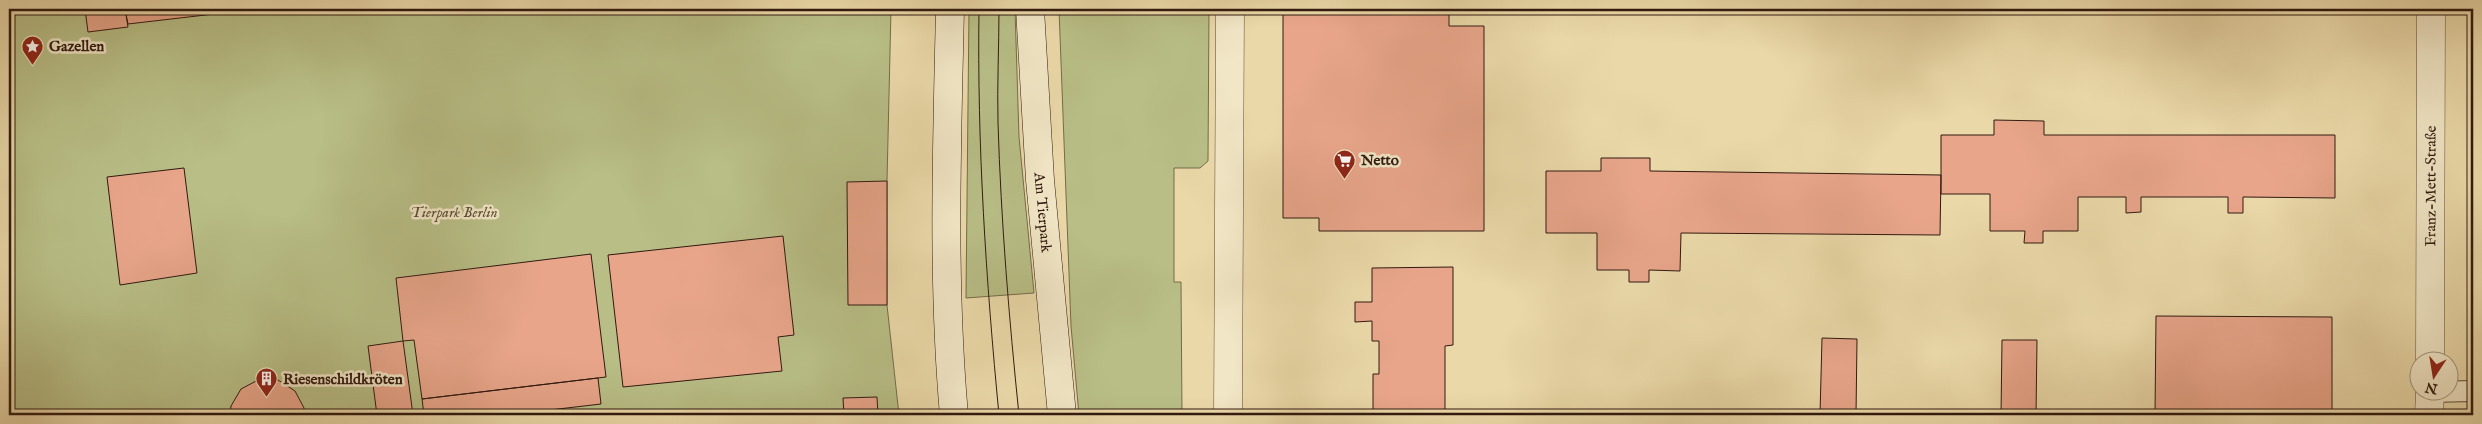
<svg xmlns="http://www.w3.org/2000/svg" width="2482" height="424" font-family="'IM FELL English',serif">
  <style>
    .green { fill: #b8be86; stroke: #746c4b }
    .building { fill: #e8a58a; stroke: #301a10 }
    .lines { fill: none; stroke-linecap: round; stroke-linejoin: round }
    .lane-casing { stroke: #5e4a36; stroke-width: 22 }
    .street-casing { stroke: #5e4a36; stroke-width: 29 }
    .secondary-casing { stroke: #301a10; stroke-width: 29 }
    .lane { stroke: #f1e6c6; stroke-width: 20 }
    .street { stroke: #f1e6c6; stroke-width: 28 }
    .secondary { stroke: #f1e6c6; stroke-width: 28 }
    .tram { stroke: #301a10; stroke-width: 1 }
    .labels { text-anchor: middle; stroke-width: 5; stroke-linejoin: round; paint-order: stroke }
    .poi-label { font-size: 15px; font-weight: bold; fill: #301a10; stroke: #f1e6c6; text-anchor: start }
    .street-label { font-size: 15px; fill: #301a10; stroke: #f1e6c6 }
    .park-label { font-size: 15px; font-style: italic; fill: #594b33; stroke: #f1e6c6 }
  </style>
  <rect width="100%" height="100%" fill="#ead8a8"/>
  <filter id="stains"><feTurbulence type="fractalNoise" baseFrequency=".004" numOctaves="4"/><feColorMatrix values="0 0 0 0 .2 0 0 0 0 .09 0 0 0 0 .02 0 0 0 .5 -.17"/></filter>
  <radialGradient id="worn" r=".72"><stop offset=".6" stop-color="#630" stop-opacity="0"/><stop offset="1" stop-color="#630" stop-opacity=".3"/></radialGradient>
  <path class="green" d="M9,9H891L887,181V305L899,415H9Z
    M969,9H1015L1019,137L1034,293L966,298Z
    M1059,9H1209L1208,161L1200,168H1174V282H1181L1182,415H1079L1071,326Z"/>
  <path class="building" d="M85,9H125L128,27L88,32Z
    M125,9H239L240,11L128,24Z
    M239,9H280L240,14Z
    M1283,9H1449V26H1484V231H1319V218H1283Z
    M1994,120L2044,121V135H2335V198L2243,197V213H2228V197H2141V212L2126,213V197H2078V231H2043V243H2024L2025,231H1990V194H1941V135H1994Z
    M1601,158H1650V171L1941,175L1940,235L1681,233L1680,271L1649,270V282H1629V270H1597V233H1546V171H1601Z
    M184,168L197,273L120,285L107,177Z
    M887,181V305H848L847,182Z
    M783,236L794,335L778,337L782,371L623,387L608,255Z
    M591,254L606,377L422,399L414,340L403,341L396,278Z
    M1453,267V345L1445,346V415H1373V374H1379V341H1372V321L1355,322V302H1372V268Z
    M2156,316L2332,317V415H2155Z
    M1822,338L1857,339L1856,415H1820Z
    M2002,340H2037L2036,415H2001Z
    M403,341L413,415H377L368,346Z
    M598,378L601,404L507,415H424L422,399Z
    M258,380H278L295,391L304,408V415H230L231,406L241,389Z
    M877,397L878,415H844L843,398Z"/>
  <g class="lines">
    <defs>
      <path id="lane" d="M2430,392L2473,391"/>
      <g id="street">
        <path id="s1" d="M2430,362L2431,9"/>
        <path d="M1228,415L1230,9"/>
        <path d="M2429,415L2430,392"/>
      </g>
      <g id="secondary">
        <path d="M950,9C947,144 942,280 954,415"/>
        <path id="s2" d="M1030,9L1040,180L1062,415"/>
      </g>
    </defs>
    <use href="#lane" class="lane-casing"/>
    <use href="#street" class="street-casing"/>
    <use href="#secondary" class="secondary-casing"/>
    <use href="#lane" class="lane"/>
    <use href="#street" class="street"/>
    <use href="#secondary" class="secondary"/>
    <path class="tram" d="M979,9C977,145 986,280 999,415
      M999,9C999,47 997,85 998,123C1001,221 1009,318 1019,415"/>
  </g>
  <defs>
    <symbol id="sight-pin" viewBox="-11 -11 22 30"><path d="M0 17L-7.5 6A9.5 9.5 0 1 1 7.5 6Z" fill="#8f2418" stroke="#f1e6c6"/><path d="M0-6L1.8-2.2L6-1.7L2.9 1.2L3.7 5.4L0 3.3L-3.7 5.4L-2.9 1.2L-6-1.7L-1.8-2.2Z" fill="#fff"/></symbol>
    <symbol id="supermarket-pin" viewBox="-11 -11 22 30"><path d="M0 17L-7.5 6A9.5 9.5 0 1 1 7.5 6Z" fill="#8f2418" stroke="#f1e6c6"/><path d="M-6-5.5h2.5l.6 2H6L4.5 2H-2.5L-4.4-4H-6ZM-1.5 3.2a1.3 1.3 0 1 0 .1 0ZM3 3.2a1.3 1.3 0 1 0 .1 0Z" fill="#fff"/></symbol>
    <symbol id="building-pin" viewBox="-11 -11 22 30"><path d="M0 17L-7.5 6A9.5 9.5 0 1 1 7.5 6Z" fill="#8f2418" stroke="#f1e6c6"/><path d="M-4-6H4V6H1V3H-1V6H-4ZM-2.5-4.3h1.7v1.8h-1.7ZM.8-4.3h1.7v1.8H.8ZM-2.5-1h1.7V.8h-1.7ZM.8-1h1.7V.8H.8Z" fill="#fff"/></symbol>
  </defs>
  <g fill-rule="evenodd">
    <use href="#sight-pin" x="20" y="34" width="25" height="34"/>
    <use href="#supermarket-pin" x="1332" y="148" width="25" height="34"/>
    <use href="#building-pin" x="254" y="366" width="25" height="34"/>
  </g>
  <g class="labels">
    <g class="poi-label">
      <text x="49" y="51">Gazellen</text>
      <text x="1361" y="165">Netto</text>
      <text x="283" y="384">Riesenschildkröten</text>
    </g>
    <g class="street-label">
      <text dy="5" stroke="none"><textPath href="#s1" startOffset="176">Franz-Mett-Straße</textPath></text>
      <text dy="5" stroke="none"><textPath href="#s2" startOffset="204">Am Tierpark</textPath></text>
    </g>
    <g class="park-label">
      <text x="454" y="217">Tierpark Berlin</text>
    </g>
  </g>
  <rect width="2482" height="424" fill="none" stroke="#ead8a8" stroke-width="30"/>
  <rect x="10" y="10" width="2462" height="404" fill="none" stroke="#301a10" stroke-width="2.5"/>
  <rect x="15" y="15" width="2452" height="394" fill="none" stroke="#301a10"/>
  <g transform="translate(2434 376) rotate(192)"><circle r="24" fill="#f1e6c6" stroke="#a4947d"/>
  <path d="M0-4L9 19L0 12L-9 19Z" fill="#8f2418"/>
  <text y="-8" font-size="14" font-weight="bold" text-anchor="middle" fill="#301a10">N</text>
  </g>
  <rect width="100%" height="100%" filter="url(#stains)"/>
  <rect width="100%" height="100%" fill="url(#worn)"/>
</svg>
